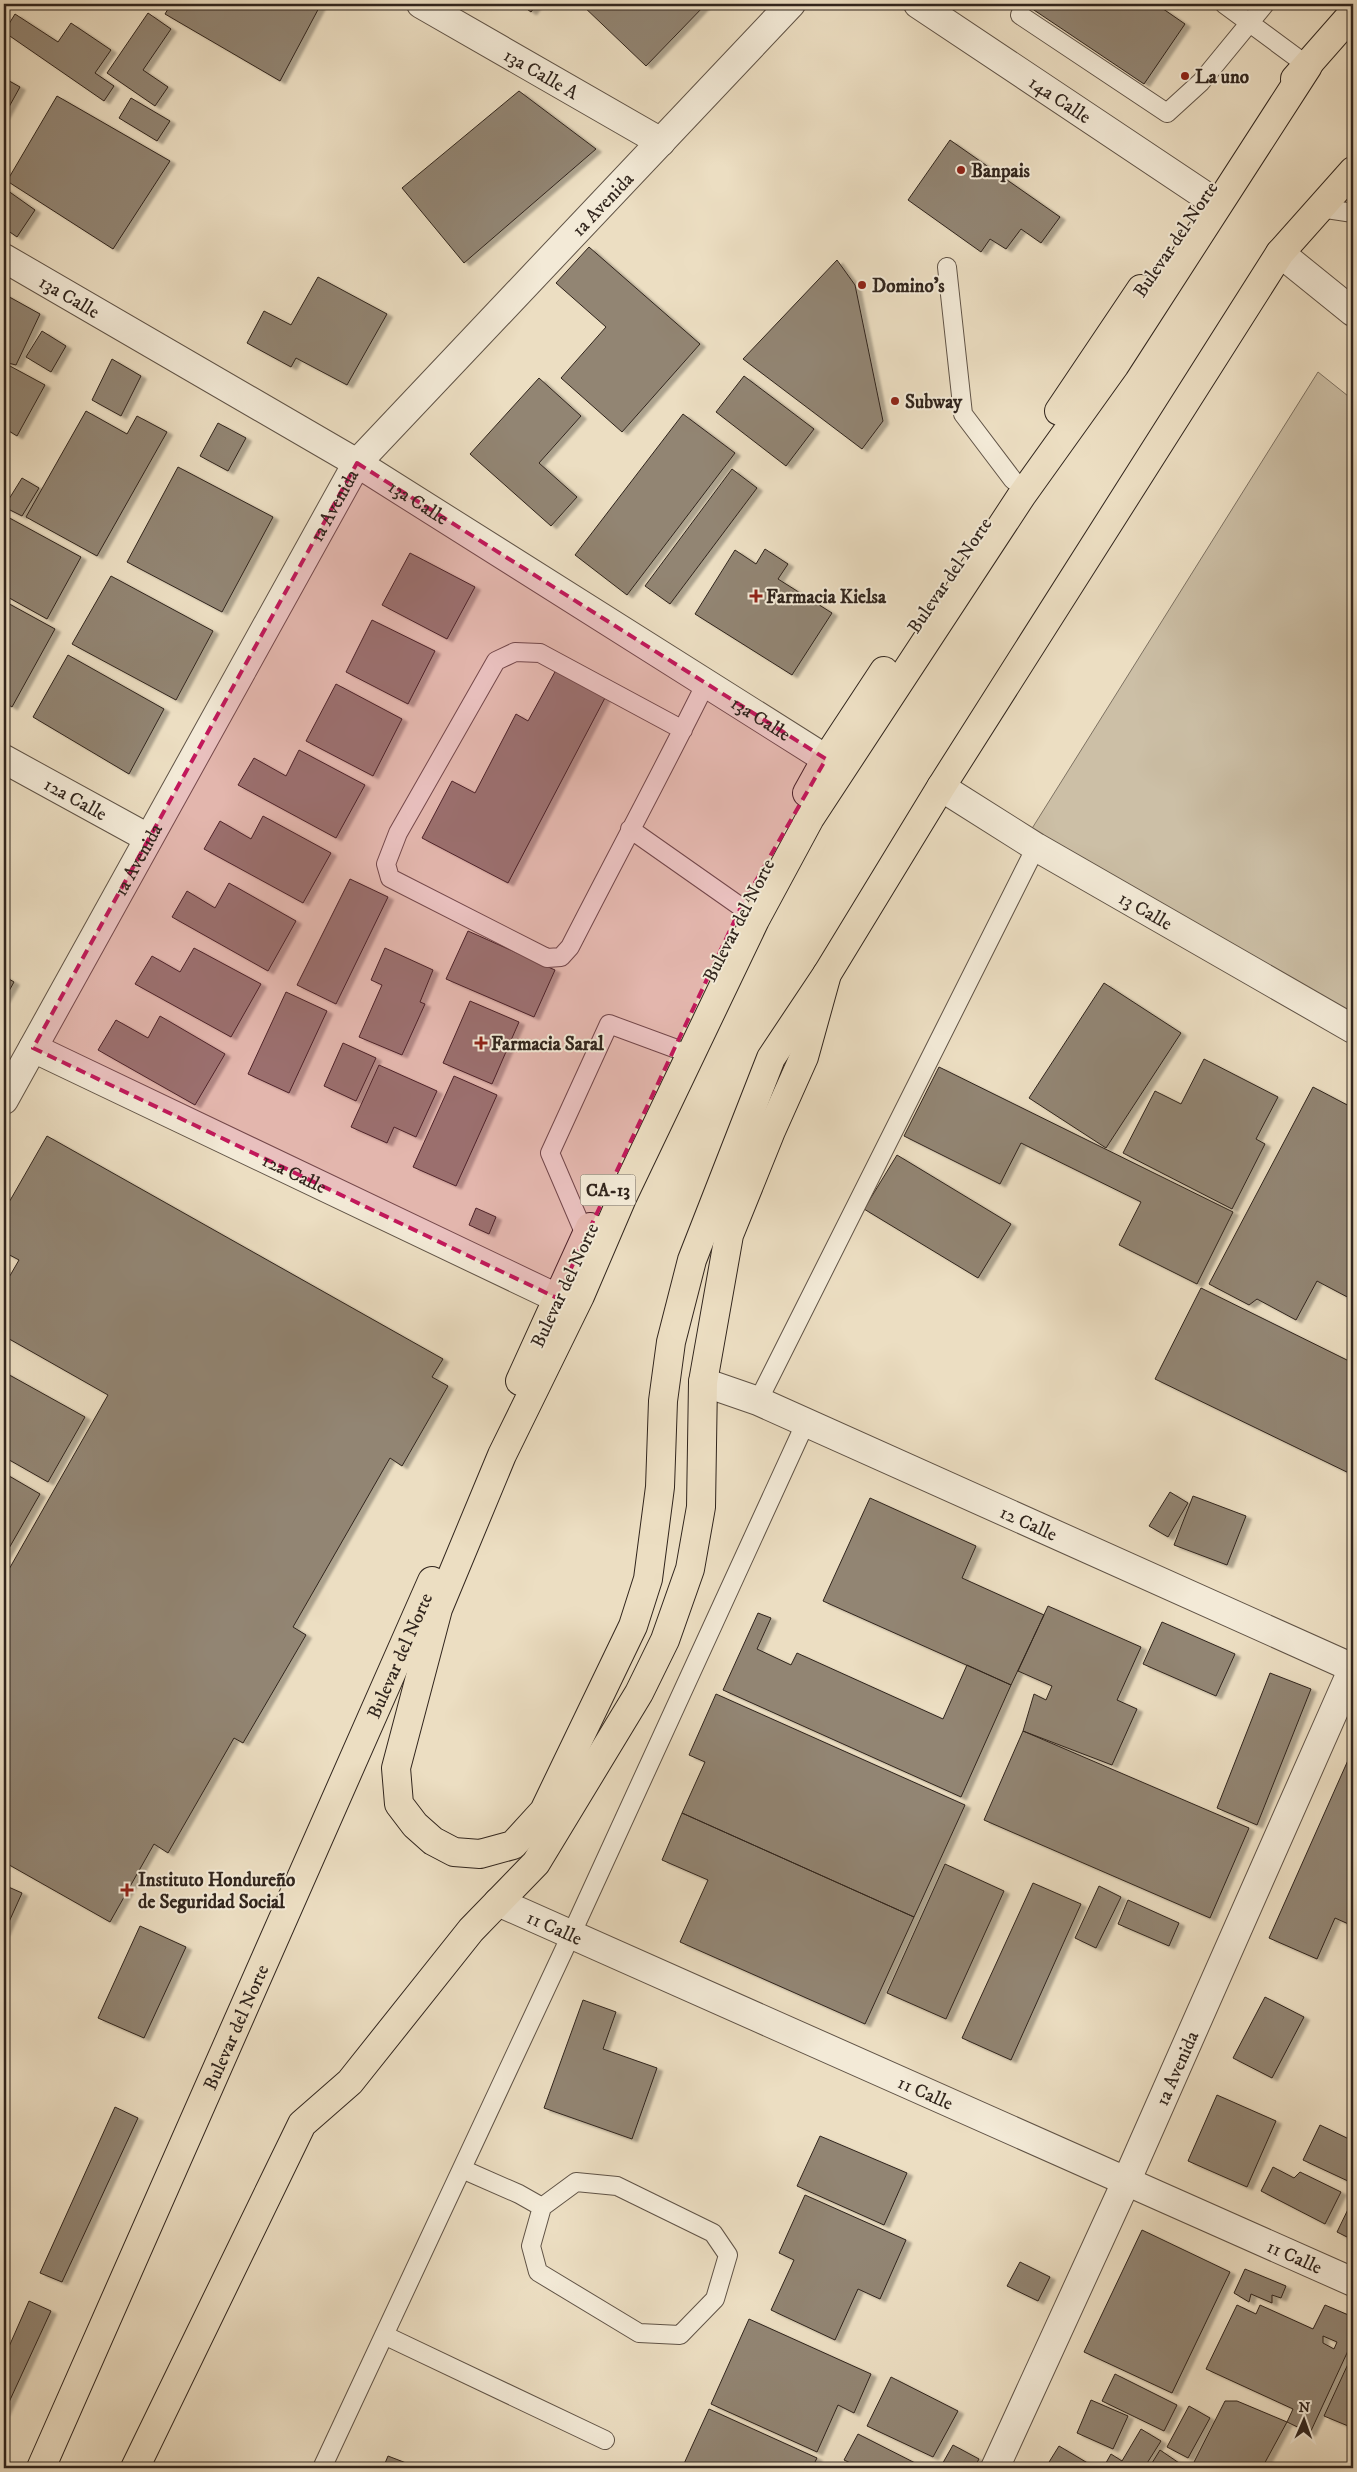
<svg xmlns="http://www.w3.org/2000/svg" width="1357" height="2472" font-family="'IM FELL DW Pica',serif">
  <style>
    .green { fill: #ccbfa6; stroke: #7e7262 }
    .building { fill: #928573; stroke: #31251d; fill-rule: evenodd; filter: url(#shadow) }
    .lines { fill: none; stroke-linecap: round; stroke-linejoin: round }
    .service-casing { stroke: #605346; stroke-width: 20 }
    .minor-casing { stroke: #605346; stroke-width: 30 }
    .trunk-casing { stroke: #31251d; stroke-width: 30 }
    .service { stroke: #f3ead7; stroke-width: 18 }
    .minor { stroke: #f3ead7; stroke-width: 28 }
    .trunk { stroke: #ecdec2; stroke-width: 28 }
    .marked { fill: #c2185b; fill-opacity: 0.2; stroke: #c2185b; stroke-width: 4; stroke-dasharray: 10 6; stroke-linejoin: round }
    .poi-dot { fill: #8f2418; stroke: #f3ead7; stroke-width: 2 }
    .labels { text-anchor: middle; stroke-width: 4; stroke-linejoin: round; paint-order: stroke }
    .shield { fill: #f3ead7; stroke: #6b6055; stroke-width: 1 }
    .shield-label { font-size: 18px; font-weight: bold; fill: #31251d }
    .street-label { font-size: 19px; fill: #31251d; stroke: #f3ead7 }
    .poi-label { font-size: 19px; font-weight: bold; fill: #31251d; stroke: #f3ead7; text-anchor: start }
  </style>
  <defs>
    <filter id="shadow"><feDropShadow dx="5.5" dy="3" stdDeviation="1" flood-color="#0004"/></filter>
  </defs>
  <rect width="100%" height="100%" fill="#ecdec2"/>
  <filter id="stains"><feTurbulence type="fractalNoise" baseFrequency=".004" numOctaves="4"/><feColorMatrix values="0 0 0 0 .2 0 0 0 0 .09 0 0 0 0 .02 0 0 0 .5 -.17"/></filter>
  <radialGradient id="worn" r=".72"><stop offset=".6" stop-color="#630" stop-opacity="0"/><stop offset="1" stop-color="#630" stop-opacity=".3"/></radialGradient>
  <path class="green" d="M1318,372L1353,400V1043L1021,846Z"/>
  <path class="building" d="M171,4H321L280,81L165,14Z
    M520,4H537L531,12Z
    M581,4H706L646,66Z
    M1025,4H1156L1185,24L1144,84Z
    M148,13L171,29L143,70L168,87L155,106L107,73Z
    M15,14L58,42L71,23L111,50L95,73L114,86L104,101L4,32Z
    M4,78L20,87L4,116Z
    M519,91L596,149L464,263L402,188Z
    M57,96L170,161L113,249L7,181Z
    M131,98L170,121L157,141L119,118Z
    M950,140L1060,217L1041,243L1021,229L1006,249L990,239L981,252L908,200Z
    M4,188L35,210L17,237L4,228Z
    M589,247L700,344L622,432L561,378L606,327L556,283Z
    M837,260L855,285L883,421L862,449L743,359Z
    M318,277L387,314L347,385L296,358L291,367L247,343L264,311L291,325Z
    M4,294L40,314L16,365L4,362Z
    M42,331L66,346L51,372L26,357Z
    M112,359L141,376L121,416L92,400Z
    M10,366L45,385L17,436L4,428V377Z
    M744,376L814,429L786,466L716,412Z
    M539,378L581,416L539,463L577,497L551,526L470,454Z
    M86,411L127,434L137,416L167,432L97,556L26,517Z
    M683,414L735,453L627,595L575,555Z
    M218,423L246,438L228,471L200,456Z
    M178,467L273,517L222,612L127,562Z
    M732,469L757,488L670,604L645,586Z
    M22,478L39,488L22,516L4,507Z
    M4,515L81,557L47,619L4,595Z
    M765,549L788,564L778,579L832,613L792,675L695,614L735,550L756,564Z
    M410,553L475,587L447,639L382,605Z
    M111,576L213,631L176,700L72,644Z
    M4,601L55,629L12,707L4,702Z
    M372,620L435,651L408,704L346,672Z
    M68,655L164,709L129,774L33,717Z
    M556,670L606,696L508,883L422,838L452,781L475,793L516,714L528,721Z
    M336,684L402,719L373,776L306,741Z
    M299,750L365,785L336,838L238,785L254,758L286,776Z
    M263,816L331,853L303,903L204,849L220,821L251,839Z
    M350,879L388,897L336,1004L297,985Z
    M229,883L296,921L268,971L172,917L187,891L215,908Z
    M468,931L555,970L534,1017L446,979Z
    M194,948L261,984L231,1037L135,984L152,956L180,972Z
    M385,948L433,970L420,1002L425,1004L402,1055L359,1037L382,985L371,980Z
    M4,976L14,982L4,1000Z
    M1104,983L1181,1033L1106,1148L1029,1098Z
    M286,992L327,1011L289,1093L248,1074Z
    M470,1001L519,1022L492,1084L443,1063Z
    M160,1016L225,1054L195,1105L98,1050L116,1020L148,1038Z
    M343,1043L376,1058L356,1101L324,1086Z
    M1204,1059L1278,1097L1256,1139L1265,1144L1232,1209L1123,1153L1155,1091L1181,1104Z
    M379,1065L437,1091L416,1137L394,1127L387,1143L351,1127Z
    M939,1067L1233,1212L1197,1284L1119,1245L1141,1202L1021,1143L1000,1184L904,1136Z
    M454,1076L497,1095L456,1186L413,1167Z
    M1313,1087L1353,1108V1300L1317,1281L1296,1320L1257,1299L1249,1305L1209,1284Z
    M47,1136L443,1359L432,1377L448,1386L402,1466L390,1458L293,1627L306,1635L243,1743L234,1738L168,1853L154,1844L110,1922L4,1862V1578L108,1395L4,1336V1286L19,1260L4,1252V1211Z
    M897,1155L1011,1224L978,1278L864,1209Z
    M476,1208L496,1217L489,1234L469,1225Z
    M1201,1288L1353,1363V1475L1155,1379Z
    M4,1372L85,1417L48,1482L4,1457Z
    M4,1473L40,1494L4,1557Z
    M1170,1492L1188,1503L1168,1537L1149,1526Z
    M1193,1496L1246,1516L1227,1565L1174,1545Z
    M870,1498L976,1546L962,1578L1044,1615L1011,1685L823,1601Z
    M1048,1606L1141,1647L1117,1700L1137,1709L1112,1765L1023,1731L1034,1694L1046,1700L1052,1686L1018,1671Z
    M758,1613L771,1618L757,1649L791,1665L797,1653L943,1719L967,1665L1011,1685L961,1797L723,1690Z
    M1162,1622L1235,1654L1216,1696L1143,1664Z
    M1270,1673L1311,1689L1257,1825L1217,1808Z
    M716,1694L965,1805L914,1917L682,1813L705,1762L689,1755Z
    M1023,1731L1249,1828L1210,1918L984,1820Z
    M1353,1749V1926L1335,1918L1317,1959L1269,1938Z
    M682,1813L914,1917L865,2024L680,1942L708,1880L662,1860Z
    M945,1864L1004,1891L946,2019L887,1993Z
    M1033,1883L1081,1904L1011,2060L962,2038Z
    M4,1885L22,1893L4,1933Z
    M1099,1886L1121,1897L1096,1948L1075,1938Z
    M1128,1900L1179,1923L1169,1946L1118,1924Z
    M140,1926L186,1947L144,2038L98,2018Z
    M1265,1997L1304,2017L1272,2078L1233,2058Z
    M583,2000L616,2012L603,2049L657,2068L632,2139L544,2108Z
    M1217,2095L1276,2121L1247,2187L1188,2161Z
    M115,2107L138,2118L62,2282L40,2273Z
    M1320,2125L1353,2141V2175L1350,2182L1303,2160Z
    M820,2136L907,2173L884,2225L797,2186Z
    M1273,2167L1294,2178L1300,2172L1341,2192L1325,2224L1261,2191Z
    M805,2195L906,2240L880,2299L858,2289L835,2340L771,2310L794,2260L779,2253Z
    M1353,2199V2240L1337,2232Z
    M1142,2230L1230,2272L1172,2393L1084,2352Z
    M1020,2262L1050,2277L1038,2301L1007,2286Z
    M1245,2269L1286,2286L1281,2298L1272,2295V2303L1251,2294L1249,2302L1234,2293Z
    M29,2301L51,2311L4,2413V2358Z
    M1237,2305L1256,2314L1260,2305L1313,2329L1325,2305L1353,2317V2340L1310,2433L1287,2422L1293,2409L1206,2369ZM1323,2336L1337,2342L1334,2349L1323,2343Z
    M749,2319L871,2374L854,2413L838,2405L817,2452L711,2404Z
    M1348,2364L1353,2367V2428L1324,2416Z
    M1115,2374L1177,2405L1164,2431L1102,2401Z
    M891,2377L958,2411L933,2457L867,2426Z
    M1091,2400L1128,2416L1113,2449L1077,2433Z
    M1225,2401H1237L1287,2422L1262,2468H1191Z
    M1189,2406L1210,2418L1188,2458L1167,2447Z
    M709,2409L817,2458L812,2468H682Z
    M1141,2429L1161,2441L1144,2468H1103L1111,2454L1122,2461Z
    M858,2434L925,2468H861L844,2460Z
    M953,2445L979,2459L974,2468H940Z
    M1059,2446L1096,2468H1049L1046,2467Z
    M1160,2450L1182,2465L1180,2468H1149Z
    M388,2456L419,2468H383Z"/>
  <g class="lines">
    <defs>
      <path id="service" d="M1224,4L1308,66
        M1020,15L1167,113L1201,82L1265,4
        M1320,208L1353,213
        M947,267L963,414L1013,480
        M683,730L540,653L515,652L496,661L398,833L386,864L390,878L547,958L561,957L570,947C615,859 662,772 706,683
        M630,829L741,907
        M586,1237L550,1153L609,1024L674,1048
        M758,1401L1036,847
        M462,2169L519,2194L542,2207L576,2182L617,2186L713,2233L728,2255L715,2299L680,2335L639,2333L538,2272L531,2246L542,2207
        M384,2335L605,2440
        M322,2468L571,1935L805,1424"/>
      <g id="minor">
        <path id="s1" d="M421,4L661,142"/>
        <path id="s2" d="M918,4L1204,195"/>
        <path d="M1280,253L1353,312"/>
        <path id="s3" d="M4,258L357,463L826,759"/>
        <path id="s4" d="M4,759L148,838"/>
        <path id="s5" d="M941,787L1036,847L1353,1029"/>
        <path id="s6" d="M33,1048L557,1298"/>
        <path id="s7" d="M4,1100L357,463L791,4"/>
        <path id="s8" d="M703,1382L758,1401L1353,1668"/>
        <path id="s9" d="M498,1902L1353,2282"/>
        <path id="s10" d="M995,2468L1126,2182L1353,1668"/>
      </g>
      <g id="trunk">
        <path d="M1295,79L1353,13"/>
        <path d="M1059,411L1141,289"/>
        <path d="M807,793L826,759L884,671"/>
        <path d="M827,974L771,1058L692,1260L671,1342L663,1401L660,1487L648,1579L633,1626L544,1811L513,1845L480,1854L454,1852L433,1841L415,1825L399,1804L396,1768L438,1609L502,1455L580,1296L622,1198L755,920L810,818L1022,495L1115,365L1308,66"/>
        <path d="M520,1381L590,1227"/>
        <path id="s11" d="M41,2468L432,1581"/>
        <path d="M135,2468L302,2124L350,2082L471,1930L536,1863L639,1693L665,1640L690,1569L701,1507L703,1382L729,1235L771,1131L804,1057L827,974L941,787L1280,253L1353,171"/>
      </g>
    </defs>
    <use href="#service" class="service-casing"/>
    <use href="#minor" class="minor-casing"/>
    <use href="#trunk" class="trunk-casing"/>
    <use href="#service" class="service"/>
    <use href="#minor" class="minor"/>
    <use href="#trunk" class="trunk"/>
  </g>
  <path class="marked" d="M357,463L826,759L741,907L557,1298L33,1048Z"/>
  <g class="poi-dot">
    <circle cx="1185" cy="76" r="5"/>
    <circle cx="961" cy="170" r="5"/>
    <circle cx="862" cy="285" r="5"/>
    <circle cx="895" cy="401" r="5"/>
    <path d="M753.5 588.5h5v5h5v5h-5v5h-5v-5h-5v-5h5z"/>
    <path d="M478.5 1035.5h5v5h5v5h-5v5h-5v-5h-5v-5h5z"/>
    <path d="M124.5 1882.5h5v5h5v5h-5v5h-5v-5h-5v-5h5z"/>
  </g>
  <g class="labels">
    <rect class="shield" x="580.5" y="1174.5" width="55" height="31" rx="4"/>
    <g class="shield-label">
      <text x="608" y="1196">CA-13</text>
    </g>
    <g class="street-label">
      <text dy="7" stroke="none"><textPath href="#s1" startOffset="139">13a Calle A</textPath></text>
      <text dy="7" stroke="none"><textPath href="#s2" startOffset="171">14a Calle</textPath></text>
      <text dy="7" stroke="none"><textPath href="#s7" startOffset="1085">1a Avenida</textPath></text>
      <text transform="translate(1175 239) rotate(-56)" y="7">Bulevar del Norte</text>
      <text dy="7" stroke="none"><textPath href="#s3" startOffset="76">13a Calle</textPath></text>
      <text dy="7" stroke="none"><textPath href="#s3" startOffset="481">13a Calle</textPath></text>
      <text dy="7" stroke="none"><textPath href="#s7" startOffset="680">1a Avenida</textPath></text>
      <text transform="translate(949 575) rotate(-56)" y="7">Bulevar del Norte</text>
      <text dy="7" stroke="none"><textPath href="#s3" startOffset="886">13a Calle</textPath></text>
      <text dy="7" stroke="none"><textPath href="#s4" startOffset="82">12a Calle</textPath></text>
      <text dy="7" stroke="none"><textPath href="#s7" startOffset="275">1a Avenida</textPath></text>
      <text dy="7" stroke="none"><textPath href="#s5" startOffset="239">13 Calle</textPath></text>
      <text transform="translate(738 920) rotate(-63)" y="7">Bulevar del Norte</text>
      <text dy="7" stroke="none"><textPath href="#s6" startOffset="290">12a Calle</textPath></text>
      <text transform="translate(564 1285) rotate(-65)" y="7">Bulevar del Norte</text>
      <text dy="7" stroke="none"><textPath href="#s8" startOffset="355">12 Calle</textPath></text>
      <text dy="7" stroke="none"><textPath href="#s11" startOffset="888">Bulevar del Norte</textPath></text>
      <text dy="7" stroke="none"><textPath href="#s9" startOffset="62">11 Calle</textPath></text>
      <text dy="7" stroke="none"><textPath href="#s11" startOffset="482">Bulevar del Norte</textPath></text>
      <text dy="7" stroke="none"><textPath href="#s10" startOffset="439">1a Avenida</textPath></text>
      <text dy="7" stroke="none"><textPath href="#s9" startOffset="468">11 Calle</textPath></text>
      <text dy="7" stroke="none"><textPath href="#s9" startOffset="872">11 Calle</textPath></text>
    </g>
    <g class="poi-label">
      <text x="1195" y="83">La uno</text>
      <text x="971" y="177">Banpais</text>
      <text x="872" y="292">Domino's</text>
      <text x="905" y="408">Subway</text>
      <text x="766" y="603">Farmacia Kielsa</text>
      <text x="491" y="1050">Farmacia Saral</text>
      <text x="138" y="1886">Instituto Hondureño<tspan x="138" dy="22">de Seguridad Social</tspan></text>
    </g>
  </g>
  <rect width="1357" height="2472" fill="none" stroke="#ecdec2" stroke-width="20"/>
  <rect x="5" y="5" width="1347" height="2462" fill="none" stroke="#31251d" stroke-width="2.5"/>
  <rect x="10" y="10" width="1337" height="2452" fill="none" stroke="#31251d"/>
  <g transform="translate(1304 2420) rotate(2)" stroke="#f3ead7" stroke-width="4" paint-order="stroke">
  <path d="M0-4L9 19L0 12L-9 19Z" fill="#31251d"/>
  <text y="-8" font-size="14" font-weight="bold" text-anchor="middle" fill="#31251d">N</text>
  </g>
  <rect width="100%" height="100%" filter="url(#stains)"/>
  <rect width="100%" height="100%" fill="url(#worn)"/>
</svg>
